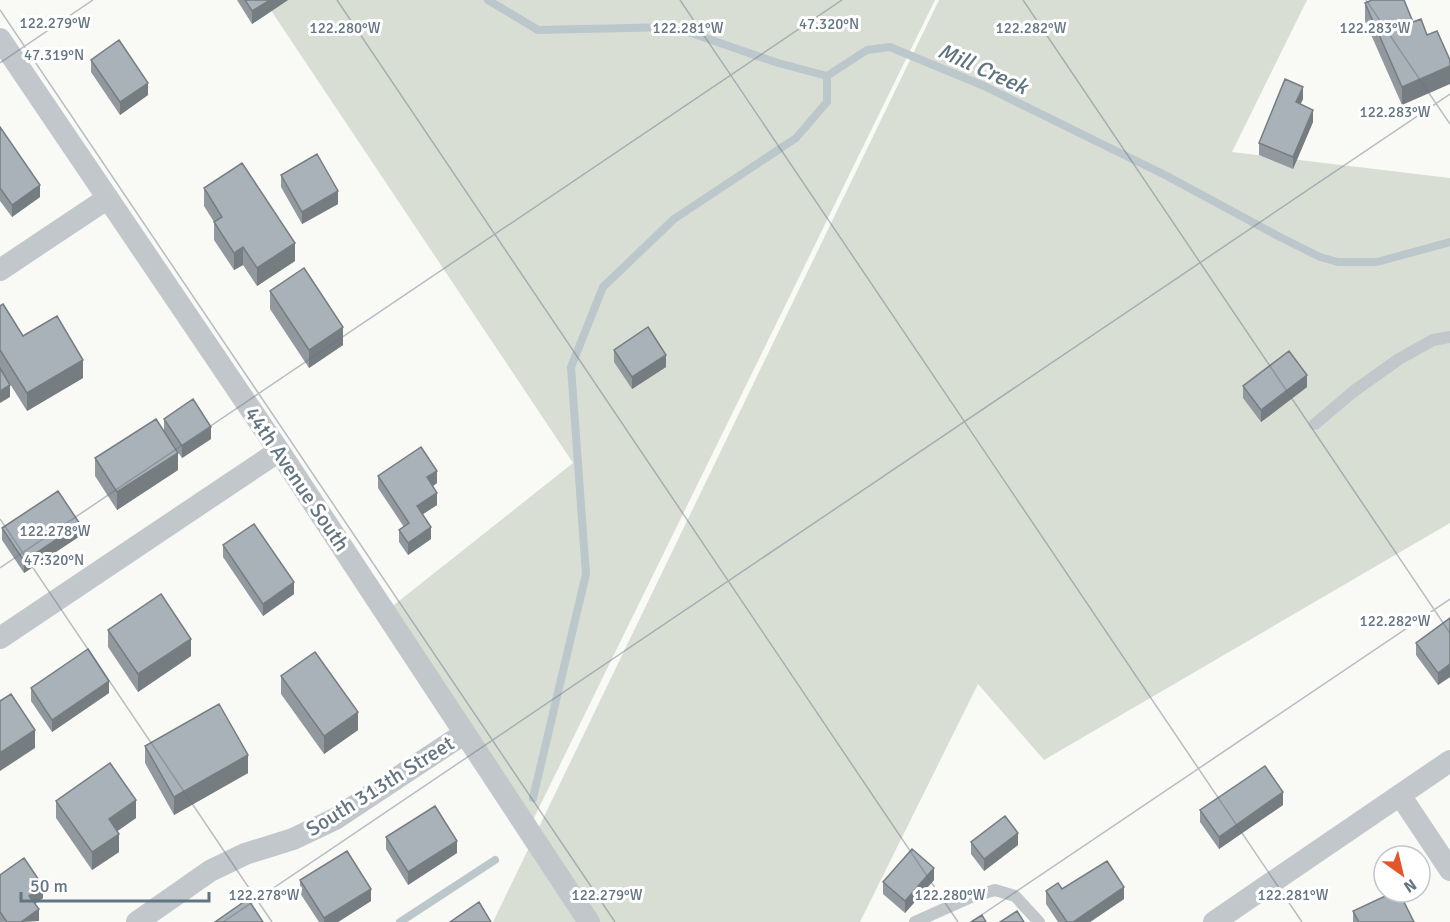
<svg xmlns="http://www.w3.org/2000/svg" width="1450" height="922" font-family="Signika,sans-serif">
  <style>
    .green { fill: #d9ded5 }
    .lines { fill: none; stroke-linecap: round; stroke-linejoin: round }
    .stream { stroke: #bbc7cb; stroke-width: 8 }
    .lane { stroke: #c2c7cb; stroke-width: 12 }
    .street { stroke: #c2c7cb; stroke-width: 22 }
    .wall { fill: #91999e }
    .shaded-wall { fill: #767d81 }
    .building { fill: #a9b2b8; stroke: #767d81; stroke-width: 1.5 }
    .ticks { fill: none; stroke: #647582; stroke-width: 1.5; stroke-opacity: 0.45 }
    .labels { text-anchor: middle; stroke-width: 6; stroke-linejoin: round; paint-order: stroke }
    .street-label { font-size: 21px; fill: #647582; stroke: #fff }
    .water-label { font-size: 22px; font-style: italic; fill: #5e747c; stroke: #fff }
    .ticks-label { font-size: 15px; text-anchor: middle; fill: #647582; stroke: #fff; stroke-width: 6; stroke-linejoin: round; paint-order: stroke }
  </style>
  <rect width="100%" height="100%" fill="#f9f9f6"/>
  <path class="green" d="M264,0H935L528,830L385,612L573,463Z
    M939,0H1307L1232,152L1450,178V523L1044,760L978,684L860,922H493Z"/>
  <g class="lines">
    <path class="stream" d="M488,0L538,30L674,27L778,63L827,76L867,50L890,47L984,86L1167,176L1278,236L1320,257L1338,262H1377L1450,242
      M533,798L586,574L571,367L603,287L674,219L796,138L827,102V76
      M400,922L495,860"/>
    <path class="lane" d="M1315,424L1354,391L1399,359L1433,340L1450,337
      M915,922L971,897L995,890L1015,896L1039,922"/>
    <path class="street" d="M0,39L279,451L589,922
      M0,270L108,198
      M0,638L279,451
      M1400,795L1450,870
      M137,922L210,871L245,854L293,839L335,819L465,733
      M1214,922L1450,761"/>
  </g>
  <path class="wall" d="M237,0H288L252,24Z
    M1404,0L1402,105L1365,21V3Z
    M91,60L148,95L120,115L91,72Z
    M1303,99L1300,104L1313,122L1293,169L1259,155V143Z
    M0,127L40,197L12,217L0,201Z
    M281,175L338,204L302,224L281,187Z
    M204,188L295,261L257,286L243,265L234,270L214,240V222L204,206Z
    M270,291L343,345L309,368L270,309Z
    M0,306L23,336L83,378L27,411L0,368Z
    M614,350L666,367L632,389L614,362Z
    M1243,386L1307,387L1261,422L1243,398Z
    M164,419L211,439L182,458L164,431Z
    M95,458L178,470L117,510L95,476Z
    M378,476L437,483L433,486L437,505L423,514L431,539L408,555L399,542V530L404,527L378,488Z
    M2,528L80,536L24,573L2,540Z
    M223,545L294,594L263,616L223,557Z
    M1450,618V677L1438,685L1416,655V643Z
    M108,630L191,656L138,692L108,647Z
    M281,676L358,730L324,754L281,694Z
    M31,688L109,693L52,732L31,701Z
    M145,746L248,773L174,815L145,763Z
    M56,801L136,818L117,831L119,852L92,870L56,818Z
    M1283,805L1219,849L1200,822V810Z
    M386,837L457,853L408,885L386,849Z
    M971,842L1018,845L984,871L971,854Z
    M0,875L43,898L35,904L39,921L0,922Z
    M300,880L371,901L338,922H319L300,893Z
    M934,880L905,913L883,894V882Z
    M1046,891L1124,899L1090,922H1058L1046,904Z
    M1353,911L1414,922H1353Z"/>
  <path class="shaded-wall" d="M270,0H288L252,24V11Z
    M1450,66V84L1402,105V87Z
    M148,83V95L120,115V102Z
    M1303,87V99L1296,114V102Z
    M1313,110V122L1293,169V157Z
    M40,185V197L12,217V205Z
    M338,191V204L302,224V212Z
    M295,243V261L257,286V268Z
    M243,247V265L234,270V253Z
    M343,327V345L309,368V350Z
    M666,355V367L632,389V377Z
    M83,360V378L27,411V393Z
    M1307,375V387L1261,422V410Z
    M10,385V397L0,403V391Z
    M211,427V439L182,458V446Z
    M178,453V470L117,510V492Z
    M437,471V483L427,490V477Z
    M437,493V505L417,518V506Z
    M80,524V536L24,573V561Z
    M431,527V539L408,555V543Z
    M294,582V594L263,616V604Z
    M191,639V656L138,692V674Z
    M1450,664V677L1438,685V673Z
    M109,681V693L52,732V720Z
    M358,712V730L324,754V736Z
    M35,730V748L0,771V753Z
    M248,755V773L174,815V797Z
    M1283,792V805L1219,849V837Z
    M136,800V818L109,837V819Z
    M1018,833V845L984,871V859Z
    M119,834V852L92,870V852Z
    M457,841V853L408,885V872Z
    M934,868V880L905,913V901Z
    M43,886V898L29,908V896Z
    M1124,887V899L1090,922H1073Z
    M371,889V901L338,922H324V918Z
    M39,909V921L21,922Z"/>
  <path class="building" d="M245,0H270L252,11Z
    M1372,0H1404L1413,22L1421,19L1427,35L1437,31L1450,60V66L1402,87L1365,3Z
    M119,40L148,83L120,102L91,60Z
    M1285,79L1303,87L1296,102L1313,110L1293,157L1259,143Z
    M0,127L40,185L12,205L0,188Z
    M317,154L338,191L302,212L281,175Z
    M242,163L295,243L257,268L243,247L234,253L214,222L222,217L204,188Z
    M304,268L343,327L309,350L270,291Z
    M3,304L23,336L57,316L83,360L27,393L0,350V306Z
    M648,327L666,355L632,377L614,350Z
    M1289,351L1307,375L1261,410L1243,386Z
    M0,368L10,385L0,391Z
    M193,399L211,427L182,446L164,419Z
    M156,419L178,453L117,492L95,458Z
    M421,447L437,471L427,477L437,493L417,506L431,527L408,543L399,530L409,523L378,476Z
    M58,491L80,524L24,561L2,528Z
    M254,524L294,582L263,604L223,545Z
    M161,594L191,639L138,674L108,630Z
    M1450,618V664L1438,673L1416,643Z
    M88,649L109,681L52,720L31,688Z
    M315,652L358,712L324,736L281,676Z
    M11,694L35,730L0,753V701Z
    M219,704L248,755L174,797L145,746Z
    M110,763L136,800L109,819L119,834L92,852L56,801Z
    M1265,766L1283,792L1219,837L1200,810Z
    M435,806L457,841L408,872L386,837Z
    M1005,816L1018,833L984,859L971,842Z
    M912,849L934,868L905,901L883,882Z
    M347,851L371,889L324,918L300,880Z
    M24,858L43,886L29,896L39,909L21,922H7L0,912V875Z
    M1107,861L1124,887L1073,922H1067L1046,891L1058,883L1062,889Z
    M1394,892H1399L1414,922H1359L1353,911Z
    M248,899L263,922H215Z
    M479,902L491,922H450Z
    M1017,911L1024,922H1000Z
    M982,915L986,922H971Z"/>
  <path class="ticks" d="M337,0L958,922M680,0L1302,922M1023,0L1450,633M1366,0L1450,124M0,10L615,922M0,63L93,0M0,519L272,922M0,568L842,0M223,922L1450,94M971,922L1450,599"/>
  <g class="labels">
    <g class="street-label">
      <text transform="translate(297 479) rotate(56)" y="7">44th Avenue South</text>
      <text transform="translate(380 786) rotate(-32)" y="7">South 313th Street</text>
    </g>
    <g class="water-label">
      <text transform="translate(983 68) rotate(24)" y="8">Mill Creek</text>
    </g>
  </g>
  <g class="ticks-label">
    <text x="55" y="28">122.279°W</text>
    <text x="829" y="29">47.320°N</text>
    <text x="345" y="33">122.280°W</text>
    <text x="688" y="33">122.281°W</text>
    <text x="1031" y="33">122.282°W</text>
    <text x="1375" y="33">122.283°W</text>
    <text x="54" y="60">47.319°N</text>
    <text x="1395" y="117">122.283°W</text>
    <text x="55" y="536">122.278°W</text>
    <text x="54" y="565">47.320°N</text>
    <text x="1395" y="626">122.282°W</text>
    <text x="264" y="900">122.278°W</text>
    <text x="607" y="900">122.279°W</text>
    <text x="950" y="900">122.280°W</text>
    <text x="1293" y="900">122.281°W</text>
  </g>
  <g transform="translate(1402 874) rotate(146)"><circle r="28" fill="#ffffff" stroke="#c1c8cd" stroke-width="1.5"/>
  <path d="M0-4.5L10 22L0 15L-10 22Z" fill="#e5552a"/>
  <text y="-9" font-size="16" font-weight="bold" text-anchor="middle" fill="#647582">N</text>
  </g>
  <path d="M21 892v9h188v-9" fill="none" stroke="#647582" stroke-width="3"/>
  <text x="30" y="892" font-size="18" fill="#647582" stroke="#ffffff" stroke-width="4.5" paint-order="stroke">50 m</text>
</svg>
